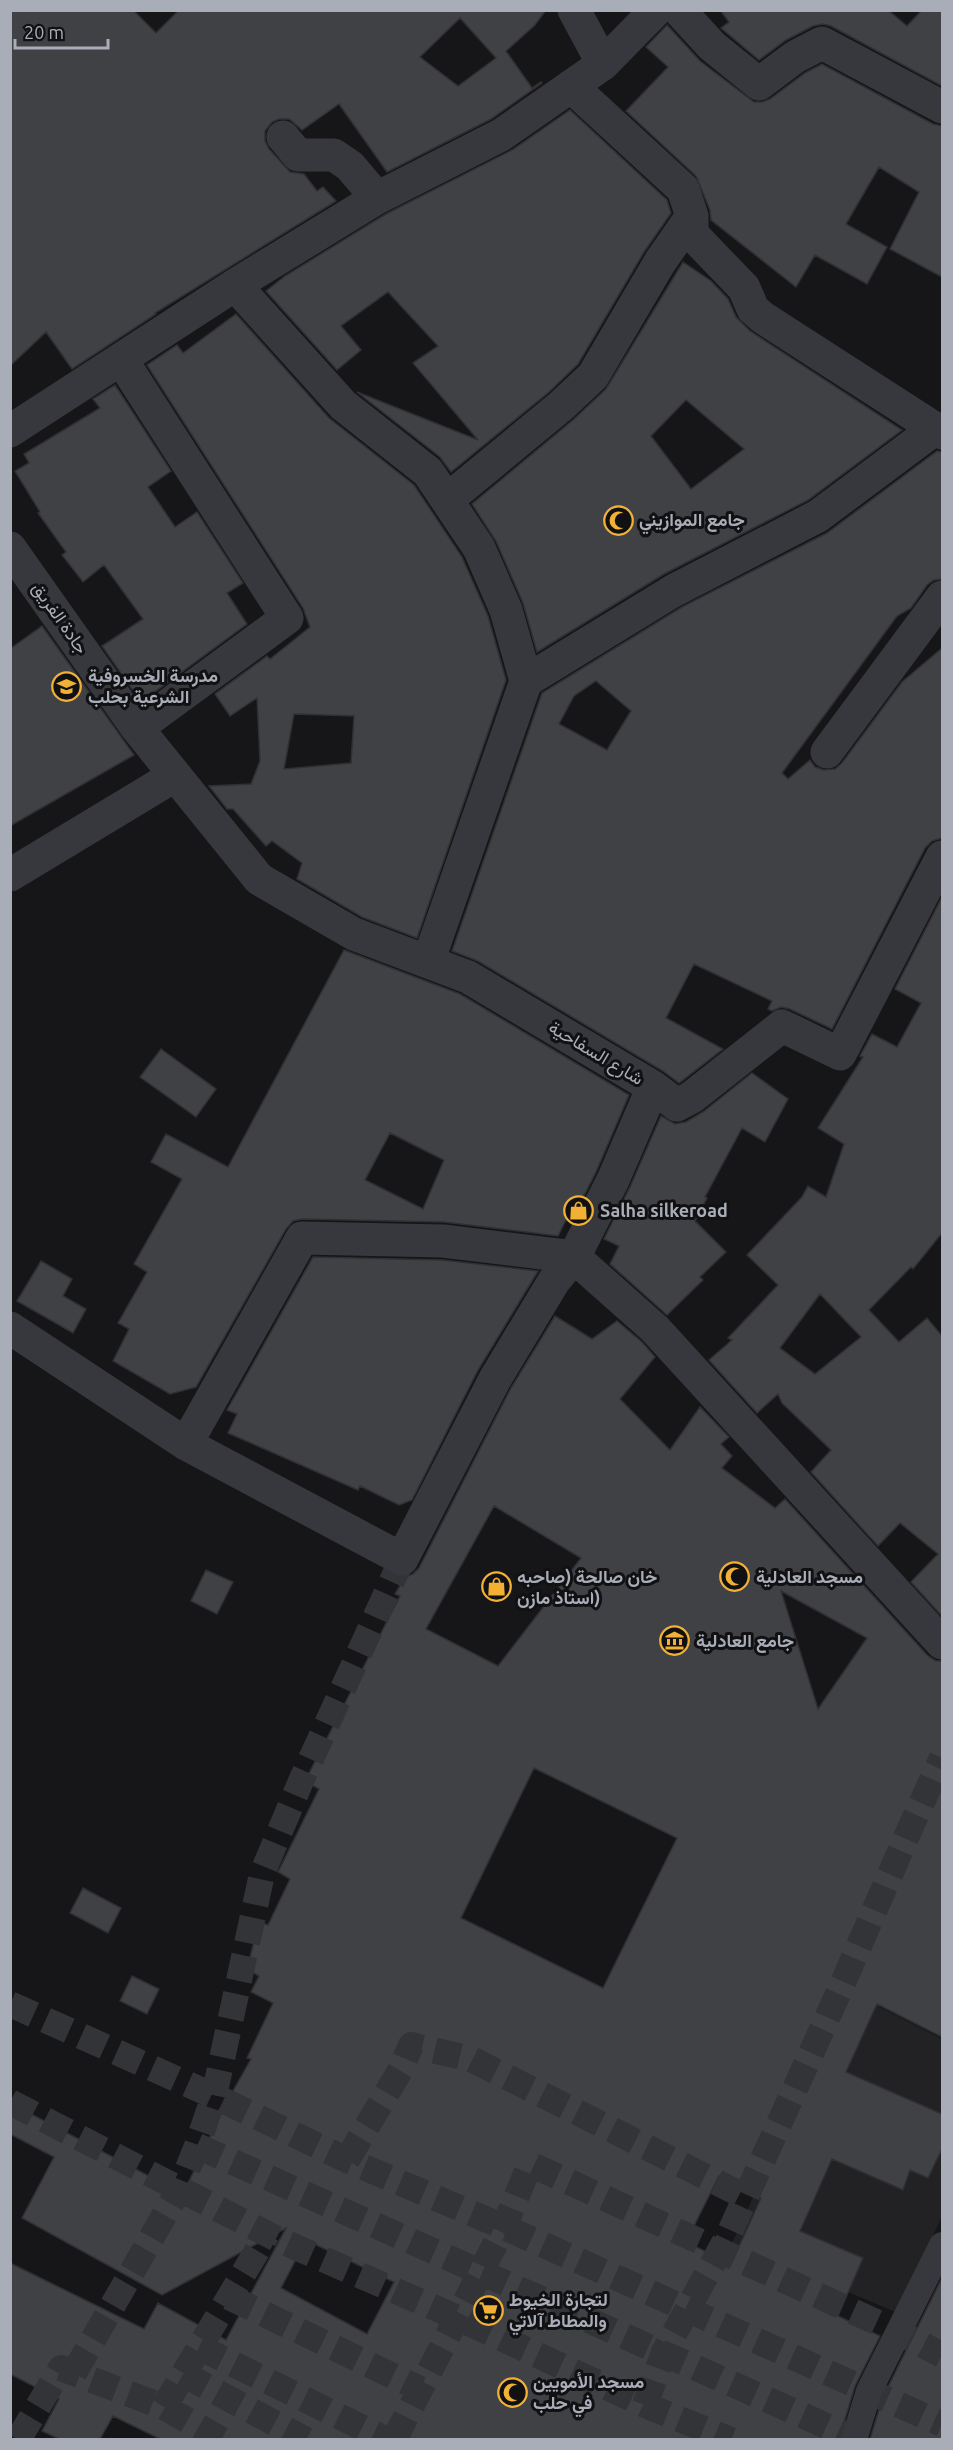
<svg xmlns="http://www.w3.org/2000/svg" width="953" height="2450" font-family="Ubuntu,Vazirmatn,sans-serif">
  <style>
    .built { fill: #222225 }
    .building { fill: #404145; stroke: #303034; stroke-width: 1.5; fill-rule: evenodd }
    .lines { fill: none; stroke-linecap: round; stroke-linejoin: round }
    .pedestrian-tunnel { stroke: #333438; stroke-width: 26; stroke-dasharray: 26 13; stroke-linecap: butt }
    .pedestrian { stroke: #37383d; stroke-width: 26 }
    .minor { stroke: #37383d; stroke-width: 33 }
    .labels { text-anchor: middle; stroke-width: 6; stroke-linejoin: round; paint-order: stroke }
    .poi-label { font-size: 18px; font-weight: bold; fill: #a8adb8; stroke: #111113; text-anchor: start }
    .street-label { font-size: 18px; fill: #a8adb8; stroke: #111113 }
  </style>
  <rect width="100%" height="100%" fill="#161618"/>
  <path class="built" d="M848,1991L942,2039V2216L898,2313L732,2243Z"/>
  <path class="building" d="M10,10H133L156,33L179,10H546L535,25L506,51L532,88L541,82L542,83L491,119L387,172L339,104L302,130L289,119H279L272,122L265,131V141L269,149L290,172L304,174L317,191L323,187L336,201L155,313L156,314L72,369L46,332L10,366ZM460,18L496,58L458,86L420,57Z
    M720,10H888L907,26L922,10H942V86L831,26L823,24L813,26L786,40L759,60L721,28L729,22Z
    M667,25L700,61L754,102H762L770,99L805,73L822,64L933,124L942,126V277L890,249L919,192L879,167L846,224L887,247L867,284L815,255L796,287L711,220L710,210L696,176L626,111L668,67L646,47Z
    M570,110L667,200L671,213L644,252L578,364L549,392L451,472L440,457L357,392L478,440L413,363L438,346L388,292L341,326L361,350L337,370L266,291L285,276L386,214L512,150Z
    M683,262L711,281L728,299L736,317L750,331L902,430L808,500L664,574L537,652L523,603L496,541L472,504L573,420L606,389ZM686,400L744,449L691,489L651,436Z
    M236,314L329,418L414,485L462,557L488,616L506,680L417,938L362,917L297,879L302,863L272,841L266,846L233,809H227L209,786L251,784L260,761L257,698L230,716L215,694L267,656L270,659L310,627L303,608L147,365L177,345L183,353ZM294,714L354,716L351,763L284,769Z
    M115,385L171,471L148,487L175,527L197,512L243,583L227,593L247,624L141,702L102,646L143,619L104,565L83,582L62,555L66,552L38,513L40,512L15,471L29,463L24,454L100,408L93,399Z
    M937,451L942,452V579L934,580L927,585L911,608L897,616L782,773L788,779L810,760L815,767L824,770L835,769L842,763L902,682L942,648V838L932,841L925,848L832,1029L790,1009L781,1007L772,1011L768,1009L772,1001L694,964L666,1018L723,1049L679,1083L663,1071L478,961L452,951L542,693L682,607L827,533ZM596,681L631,711L607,750L559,724L574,696Z
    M42,626L134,755L10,826V649Z
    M942,897V1233L913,1269L911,1267L869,1310L899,1342L927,1318L942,1336V1616L911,1582L938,1554L900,1523L878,1546L811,1472L831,1450L782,1403L778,1394L757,1413L709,1360L732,1340L728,1338L778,1285L747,1255L802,1197L808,1186L826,1197L844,1144L818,1128L863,1057L860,1056L872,1034L897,1047L921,1003L895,989ZM820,1294L861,1337L815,1374L780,1348Z
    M344,950L460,994L629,1095L596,1172L571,1221L567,1218L558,1236L444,1222L302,1219L293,1221L286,1229L196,1387L170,1394L113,1361L129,1329L118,1323L147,1272L134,1264L182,1179L151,1162L166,1134L228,1167ZM390,1133L444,1160L423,1209L365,1180Z
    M161,1049L216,1089L196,1117L140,1077Z
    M752,1073L788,1099L765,1142L742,1128L705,1197L707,1198L695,1221L726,1252L700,1277L703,1280L667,1315L610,1264L619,1246L604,1239L630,1187L661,1116L675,1124L686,1122L703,1112Z
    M313,1257L442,1260L538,1271L478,1370L412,1500L399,1505L360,1486L358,1490L228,1433L237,1414L227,1410Z
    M41,1261L72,1279L63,1296L86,1309L73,1333L17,1301Z
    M555,1316L592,1339L617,1321L642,1342L655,1357L620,1399L670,1450L700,1407L729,1437L721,1444L732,1456L722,1468L775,1508L785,1499L928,1656L936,1661H942V2037L877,2004L846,2072L942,2114V2149L928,2178L910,2170L903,2190L832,2159L800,2231L863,2258L838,2316L880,2336L855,2386L839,2439H160L113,2416L100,2439H59L42,2431L59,2399L10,2374V2263L144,2329L158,2303L226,2340L286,2228L162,2295L22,2218L54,2157L10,2134V2103L183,2194L225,2105L251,2059L247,2058L273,2003L251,1992L259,1976L247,1969L259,1922L268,1925L290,1879L278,1872L319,1789L305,1781L400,1596L395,1594L405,1577L413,1574L419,1568L511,1388ZM494,1506L581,1558L498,1666L426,1629ZM781,1591L867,1638L818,1709ZM534,1768L677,1838L603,1988L461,1918ZM719,2176L761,2198L731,2264L686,2242ZM306,2240L394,2282L367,2334L281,2288Z
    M206,1570L233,1582L217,1614L191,1601Z
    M83,1888L121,1908L108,1933L70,1913Z
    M132,1976L159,1989L147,2014L120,2001Z
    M942,2278V2439H870L883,2397Z"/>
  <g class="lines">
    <path class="pedestrian-tunnel" d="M10,2004L214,2096L347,2160L504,2227L942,2424
      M10,2102L277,2239L458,2318L645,2405L731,2440
      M197,2146L858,2440
      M347,2160L401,2069L411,2045L471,2059L746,2197
      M229,2297L420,2389
      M199,2347L387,2440
      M74,2373L180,2188L197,2146L214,2096L262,1874L301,1781L402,1559
      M183,2374L306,2440
      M645,2405L664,2352L730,2232L842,1985L912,1824L942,1758
      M164,2407L267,2234
      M18,2440L61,2368L164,2407L222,2440
      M394,2440L504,2227L530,2164L898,2332L942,2355"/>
    <path class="pedestrian" d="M854,2440L869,2391L942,2245"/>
    <path class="minor" d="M574,10L603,64
      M679,10L712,46L759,84L795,57L822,43L942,107
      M571,86L683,189L692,216V234L744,288L753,309L762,317L942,433
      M283,137L298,155H334L350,166L377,198
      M235,285L343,405L428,472L479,548L506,610L526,681L428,962
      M121,359L287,618L137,728
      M10,431L235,285L377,198L501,135L603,64L656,10
      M447,500L561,406L593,376L660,262L692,216
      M10,548L137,728L259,879L354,934L468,977L653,1087L677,1105L692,1097L782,1026L840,1054L942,857
      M526,681L673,591L818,516L936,428
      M827,752L942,597
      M10,875L174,776
      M10,1328L186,1444L402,1559L495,1379L554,1281L574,1257L613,1180L653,1087
      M186,1444L302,1238L443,1241L574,1257L655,1329L942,1643"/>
  </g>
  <defs>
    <symbol id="mosque-ring" viewBox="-11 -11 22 22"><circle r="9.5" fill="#111113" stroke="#f2b134" stroke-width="1.5"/><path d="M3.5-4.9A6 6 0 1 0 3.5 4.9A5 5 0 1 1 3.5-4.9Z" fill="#f2b134"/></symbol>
    <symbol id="school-ring" viewBox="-11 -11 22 22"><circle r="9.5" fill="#111113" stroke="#f2b134" stroke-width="1.5"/><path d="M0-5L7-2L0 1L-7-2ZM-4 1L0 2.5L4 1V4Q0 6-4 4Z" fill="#f2b134"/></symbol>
    <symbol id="shop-ring" viewBox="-11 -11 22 22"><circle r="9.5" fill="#111113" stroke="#f2b134" stroke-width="1.5"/><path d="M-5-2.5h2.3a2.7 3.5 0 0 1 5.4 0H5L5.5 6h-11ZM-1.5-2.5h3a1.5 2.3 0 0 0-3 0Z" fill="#f2b134"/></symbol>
    <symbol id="museum-ring" viewBox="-11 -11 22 22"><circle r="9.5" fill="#111113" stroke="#f2b134" stroke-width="1.5"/><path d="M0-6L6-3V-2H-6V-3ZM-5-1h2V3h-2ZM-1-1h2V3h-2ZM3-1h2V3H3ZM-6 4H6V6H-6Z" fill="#f2b134"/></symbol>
    <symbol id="supermarket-ring" viewBox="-11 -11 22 22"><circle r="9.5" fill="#111113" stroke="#f2b134" stroke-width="1.5"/><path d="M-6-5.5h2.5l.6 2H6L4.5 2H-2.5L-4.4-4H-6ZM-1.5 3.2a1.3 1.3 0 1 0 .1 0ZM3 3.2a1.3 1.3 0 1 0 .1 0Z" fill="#f2b134"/></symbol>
  </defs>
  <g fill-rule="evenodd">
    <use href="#mosque-ring" x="602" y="504" width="33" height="33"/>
    <use href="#school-ring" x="50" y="670" width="33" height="33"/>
    <use href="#shop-ring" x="562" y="1194" width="33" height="33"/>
    <use href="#mosque-ring" x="718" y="1560" width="33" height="33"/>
    <use href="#shop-ring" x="480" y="1570" width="33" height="33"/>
    <use href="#museum-ring" x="658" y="1624" width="33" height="33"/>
    <use href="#supermarket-ring" x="472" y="2294" width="33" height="33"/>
    <use href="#mosque-ring" x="496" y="2376" width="33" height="33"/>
  </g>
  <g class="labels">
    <g class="poi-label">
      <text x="639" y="526">جامع الموازيني</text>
      <text x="88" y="682">مدرسة الخسروفية<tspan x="88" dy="21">الشرعية بحلب</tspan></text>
      <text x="600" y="1217">Salha silkeroad</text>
      <text x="517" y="1583">خان صالحة (صاحبه<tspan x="517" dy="21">استاذ مازن)</tspan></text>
      <text x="756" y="1583">مسجد العادلية</text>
      <text x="696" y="1647">جامع العادلية</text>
      <text x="509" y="2306">لتجارة الخيوط<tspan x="509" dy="21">والمطاط آلاتي</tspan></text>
      <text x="533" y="2388">مسجد الأمويين<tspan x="533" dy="21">في حلب</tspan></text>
    </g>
    <g class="street-label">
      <text transform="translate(60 618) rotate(55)" y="6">جادة الفريق</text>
      <text transform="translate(596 1053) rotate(31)" y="6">شارع السفاحية</text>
    </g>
  </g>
  <rect width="953" height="2450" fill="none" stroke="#a8adb8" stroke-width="24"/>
  <path d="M15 39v9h93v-9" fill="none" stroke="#a8adb8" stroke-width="3"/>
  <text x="24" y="39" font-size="18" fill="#a8adb8" stroke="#111113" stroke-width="4.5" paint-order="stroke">20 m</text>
</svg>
